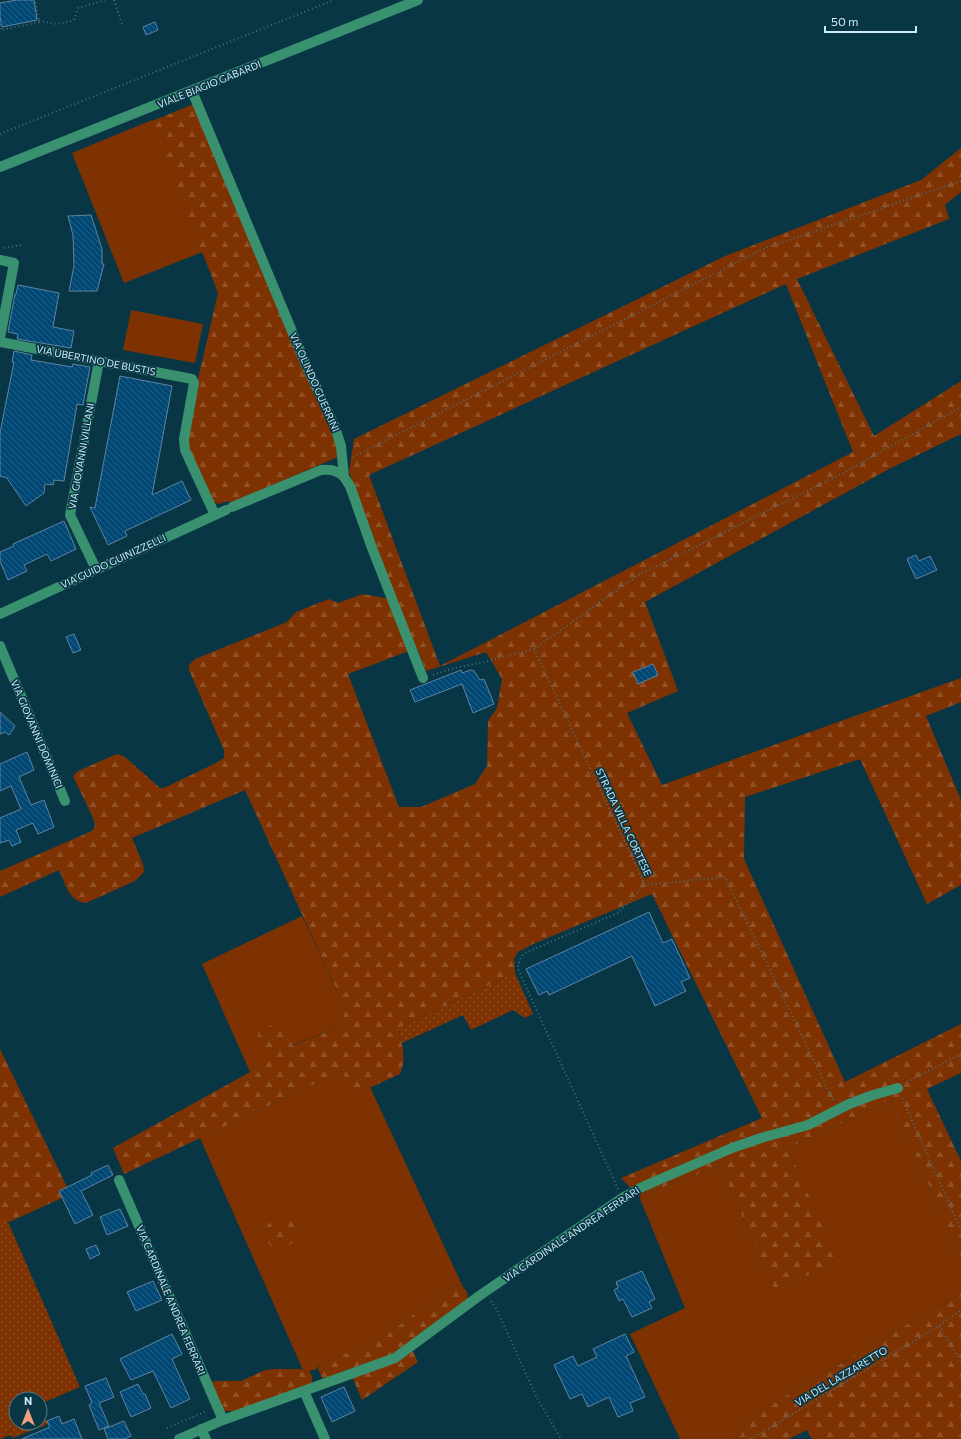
<svg xmlns="http://www.w3.org/2000/svg" width="961" height="1439" font-family="Commissioner,sans-serif">
  <style>
    .grass { fill: #7f3201 }
    .forest { fill: url(#forest-firs); fill-rule: evenodd }
    .garden { fill: url(#garden-dots) }
    .building { fill: url(#building-back-hatch); stroke: #5d84a5 }
    .lines { fill: none; stroke-linecap: round; stroke-linejoin: round }
    .path { stroke: #466f7d; stroke-width: 2; stroke-dasharray: 1 3; stroke-linecap: butt }
    .minor { stroke: #399170; stroke-width: 10 }
    .labels { text-anchor: middle; stroke-width: 3.5; stroke-linejoin: round; paint-order: stroke }
    .street-label { font-size: 10px; fill: #cdeaf5; stroke: #083645 }
  </style>
  <defs>
    <pattern id="forest-firs" width="22" height="20" patternUnits="userSpaceOnUse"><rect width="22" height="20" fill="#7f3201"/><path d="M5 1l3.5 6h-7zM16 11l3.5 6h-7z" fill="#905027"/></pattern>
    <pattern id="garden-dots" width="8" height="8" patternUnits="userSpaceOnUse"><rect width="8" height="8" fill="#7f3201"/><path d="M2 2h.1M6 6h.1" fill="none" stroke="#905027" stroke-width="1.8" stroke-linecap="round"/></pattern>
    <pattern id="building-back-hatch" width="6" height="6" patternUnits="userSpaceOnUse"><rect width="6" height="6" fill="#014773"/><path d="M-1 5l2 2M0 0l6 6M5-1l2 2" fill="none" stroke="#256288"/></pattern>
  </defs>
  <rect width="100%" height="100%" fill="#083645"/>
  <path class="grass" d="M152,120L205,251L124,283L72,153Z
    M131,310L203,324L195,363L123,350Z
    M302,916L340,997L344,1021L342,1025L263,1058L264,1065L250,1072L202,964Z
    M342,1071L360,1092L370,1087L463,1287L459,1285L452,1287L380,1339L321,1364C316,1371 310,1372 303,1370L200,1138Z
    M891,1100L961,1257V1293L738,1424L742,1435L735,1439H680L630,1334L685,1308L639,1196L720,1166L774,1289L837,1263L788,1148Z"/>
  <path class="forest" d="M194,104L336,437L338,457L231,503L228,501L218,504L212,501L186,443V431L218,293L152,121Z
    M961,148V192L945,205L949,219L797,279L874,436L961,381V434L891,468L645,602L678,691L627,713L662,785L961,678V702L926,716L961,800V885L927,904L860,759L745,797L744,859L845,1082L961,1024V1073L927,1089L961,1161V1257L891,1100L788,1148L838,1263L774,1289L720,1166L639,1196L621,1178L762,1118L652,894L533,944L518,952L514,959L515,973L398,1028C402,1045 407,1057 400,1074L360,1092H353L342,1071L124,1174L113,1148L263,1065C263,1054 255,1041 259,1030L279,1023L282,1024L293,1046L342,1025L344,1021L340,997L245,790L132,838L143,864L144,872L135,881L86,903C68,901 66,884 59,870L0,897V871L92,831L95,826L94,820L73,776L78,771L117,754L125,757L160,788H164L216,763L224,758V750L189,670V665L195,659L287,622L296,612L329,599L338,603L363,594L395,600L349,472L354,439L725,256L921,180ZM786,284L853,452L440,666L369,475ZM417,648L426,671L486,652L502,679L497,708L488,721L487,766L475,784L421,807H399L348,674Z
    M0,1049L67,1187L59,1191L62,1198L0,1226Z
    M281,1217L290,1218L296,1224C296,1229 298,1235 295,1239C291,1247 277,1251 270,1245C259,1234 267,1219 281,1217Z
    M459,1285C465,1287 468,1292 468,1299L409,1343L418,1362L362,1400L349,1369L324,1379L322,1378L318,1369L321,1364L380,1339L452,1287Z
    M961,1293V1439H812L807,1430L789,1439H735L742,1435L738,1424Z
    M276,1369H299L309,1371L312,1376V1383L236,1411H224L210,1382L217,1381H241L265,1370Z"/>
  <path class="garden" d="M515,973L533,1014L525,1018L513,1010L471,1030L463,1015L402,1043L398,1028Z
    M8,1222L80,1387L40,1404V1399H16V1423H40V1405L48,1424L12,1438L11,1435L0,1439V1226Z"/>
  <path class="building" d="M17,0H34L37,20L2,27L0,17V3Z
    M155,22L158,30L146,35L143,27Z
    M91,215L102,249V264H104L97,291H69L74,266L73,235L68,216Z
    M18,285L59,293L53,327L74,331L71,348L17,339L18,334L8,332L15,294H16Z
    M14,351L32,355L31,360L72,367L73,364L90,367L83,405L77,404L64,481L54,480L53,485L45,484L44,493L26,506L7,478L0,476V433L14,362H12Z
    M120,376L172,386L152,495L182,481L191,500L125,531L127,536L108,545L90,507L95,508Z
    M64,521L76,549L51,561L47,554L24,565L27,571L8,580L0,561V552L14,546L13,544Z
    M916,555L919,561L930,556L937,570L916,579L907,559Z
    M74,634L81,650L73,653L66,637Z
    M653,664L658,675L638,684L633,672Z
    M461,670L462,673L471,670L474,671L480,680L484,679L494,704L473,713L462,684L415,702L410,690Z
    M0,712L15,726L9,735L5,732L0,734Z
    M27,752L34,770L19,777L31,805L44,800L54,827L38,834L33,823L16,830L21,842L12,846L9,840L0,843V818L21,809L11,786L0,791V764Z
    M649,912L663,943L672,939L690,978L681,982L686,991L655,1006L632,956L549,995L547,991L539,995L526,969Z
    M108,1165L113,1175L81,1191L93,1215L75,1224L59,1191L92,1175L91,1173Z
    M120,1209L128,1226L107,1235L100,1217Z
    M96,1245L100,1254L90,1259L86,1249Z
    M642,1271L655,1299L649,1302L652,1308L632,1317L623,1299L619,1301L614,1290L618,1288L616,1282Z
    M153,1281L162,1300L136,1311L127,1292Z
    M172,1334L182,1354L172,1359L190,1399L171,1408L153,1371L131,1380L120,1359Z
    M625,1334L634,1352L626,1356L645,1397L630,1403L633,1411L618,1417L609,1397L588,1407L582,1394L570,1399L554,1365L573,1356L578,1366L597,1357L593,1349Z
    M106,1378L114,1397L99,1403L109,1426L99,1430L89,1405L92,1403L85,1386Z
    M138,1384L143,1394H145L151,1408L131,1417L120,1392Z
    M344,1387L355,1411L332,1422L321,1397Z
    M59,1416L62,1424L74,1419L82,1439H22L50,1427L47,1421Z
    M124,1421L131,1436L124,1439H108L104,1429Z"/>
  <g class="lines">
    <path class="path" d="M114,0L123,27
      M39,20C56,25 57,25 74,20L78,8L105,0
      M0,24L1,30L39,22L35,0
      M0,134L334,0
      M4,248L21,245
      M353,457L763,249L961,181
      M534,649L637,576L845,472L961,407
      M433,675L458,667L484,662L534,649L645,885L725,877L833,1100
      M907,1082L961,1054
      M902,1098L961,1230
      M618,1189L518,969C518,962 520,958 525,953L618,913L645,885
      M491,1301L497,1310L537,1398L561,1439
      M939,1326L961,1361
      M167,1428L207,1411
      M751,1439L939,1326L961,1310"/>
    <path class="minor" d="M192,91L306,365L335,427L341,446L344,477L350,486L372,548L423,678
      M0,167L418,0
      M0,260L14,263L0,338
      M0,342L192,379L194,383L184,439L185,450L215,515
      M232,507L321,470C330,469 338,470 344,477
      M96,569L70,515L99,361
      M0,614L226,510
      M0,646L65,801
      M119,1180L223,1420
      M304,1391L325,1439
      M201,1429L206,1439
      M179,1439L223,1420L395,1358L479,1296L622,1198L640,1188L732,1148L761,1138L808,1125L849,1104L873,1095L898,1088"/>
  </g>
  <g class="labels">
    <g class="street-label">
      <text transform="translate(209 84) rotate(-22)" y="4">VIALE BIAGIO GABARDI</text>
      <text transform="translate(96 360) rotate(11)" y="4">VIA UBERTINO DE BUSTIS</text>
      <text transform="translate(315 382) rotate(66)" y="4">VIA OLINDO GUERRINI</text>
      <text transform="translate(81 456) rotate(-80)" y="4">VIA GIOVANNI VILLANI</text>
      <text transform="translate(113 561) rotate(-25)" y="4">VIA GUIDO GUINIZZELLI</text>
      <text transform="translate(37 734) rotate(67)" y="4">VIA GIOVANNI DOMINICI</text>
      <text transform="translate(624 822) rotate(65)" y="4">STRADA VILLA CORTESE</text>
      <text transform="translate(571 1234) rotate(-34)" y="4">VIA CARDINALE ANDREA FERRARI</text>
      <text transform="translate(171 1300) rotate(67)" y="4">VIA CARDINALE ANDREA FERRARI</text>
      <text transform="translate(841 1376) rotate(-31)" y="4">VIA DEL LAZZARETTO</text>
    </g>
  </g>
  <g transform="translate(28 1411)"><circle r="19" fill="#083645" stroke="#577e8b"/>
  <path d="M0-3L7 15L0 10L-7 15Z" fill="#f1a17d"/>
  <text y="-6" font-size="11" font-weight="bold" text-anchor="middle" fill="#cdeaf5">N</text>
  </g>
  <path d="M825 26v6h91v-6" fill="none" stroke="#cdeaf5" stroke-width="2"/>
  <text x="831" y="26" font-size="12" fill="#cdeaf5" stroke="#083645" stroke-width="3" paint-order="stroke">50 m</text>
</svg>
